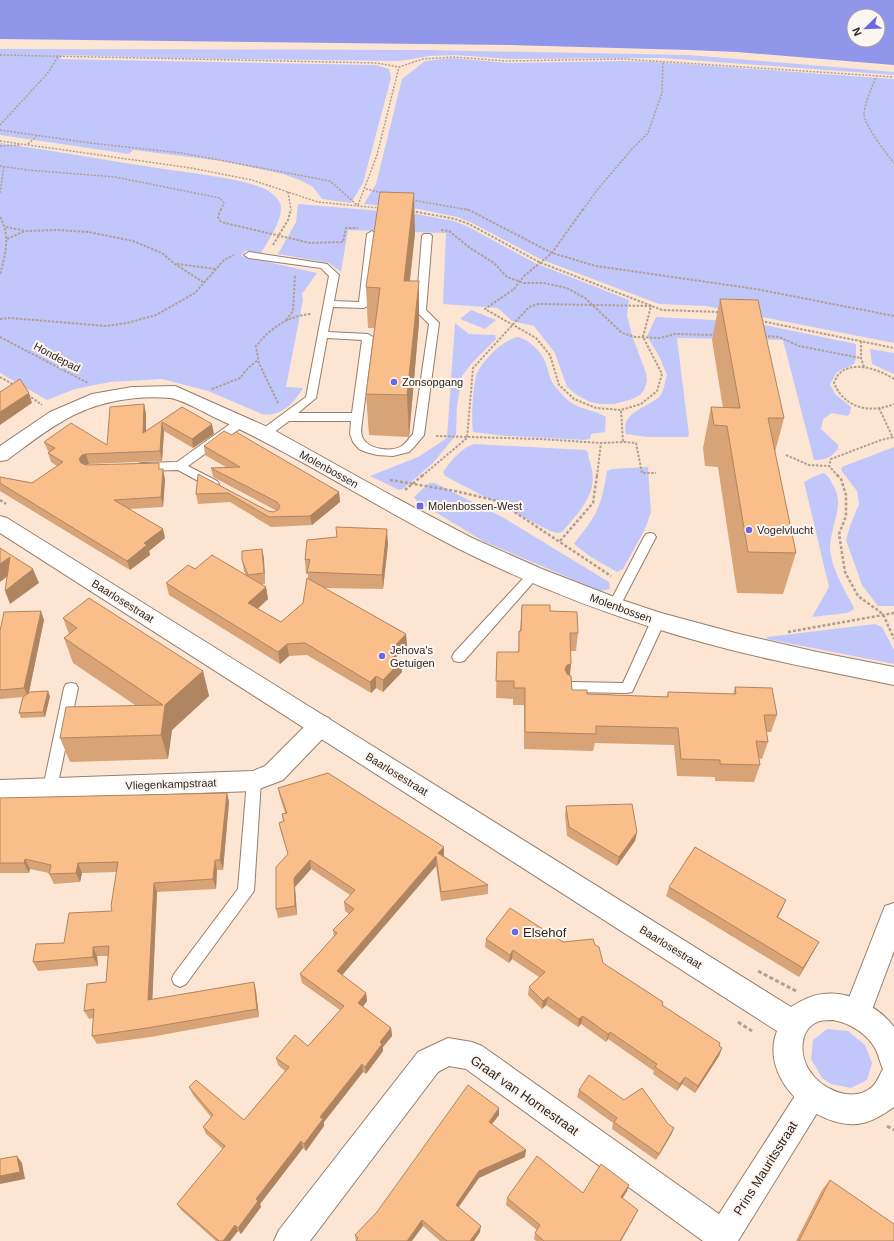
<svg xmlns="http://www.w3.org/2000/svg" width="894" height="1241" font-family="Arial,sans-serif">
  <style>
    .green { fill: #c2c7fb }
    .water { fill: #9096e9; fill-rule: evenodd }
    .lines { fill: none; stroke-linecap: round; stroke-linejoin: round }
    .service-casing { stroke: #977e69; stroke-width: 2 }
    .minor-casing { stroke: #977e69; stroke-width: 2 }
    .tertiary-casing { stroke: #977e69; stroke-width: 2 }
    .path-far3 { stroke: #b19f90; stroke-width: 1.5; stroke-dasharray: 2 1.5; stroke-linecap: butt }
    .path-far2 { stroke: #b19f90; stroke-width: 2; stroke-dasharray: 2.5 1.5; stroke-linecap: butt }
    .path-far1 { stroke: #b19f90; stroke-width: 2.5; stroke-dasharray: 3 2; stroke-linecap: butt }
    .path { stroke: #b19f90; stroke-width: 3; stroke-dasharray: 4 2.5; stroke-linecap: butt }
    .service { fill: #fff; fill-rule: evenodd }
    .minor { fill: #fff; fill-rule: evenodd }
    .tertiary { fill: #fff; fill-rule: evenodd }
    .wall { fill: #d7a377 }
    .shaded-wall { fill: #af8561 }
    .building { fill: #fabe8a; stroke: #af8561 }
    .poi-dot { fill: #6a68e2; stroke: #fcf6f2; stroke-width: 1.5 }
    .labels { text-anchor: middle; stroke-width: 4; stroke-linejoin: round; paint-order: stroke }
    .street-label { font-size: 11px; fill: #31261e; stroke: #fcf6f2 }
    .poi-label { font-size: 11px; fill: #31261e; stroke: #fcf6f2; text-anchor: start }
    .near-poi-label { font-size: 13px; fill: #31261e; stroke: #fcf6f2; text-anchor: start }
    .near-street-label { font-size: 13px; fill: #31261e; stroke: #fcf6f2 }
  </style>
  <rect width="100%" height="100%" fill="#fce6d3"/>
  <path class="green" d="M0,49L423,50L689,55L894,72V75L663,58L508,59L455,55L430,56L399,61L162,58L63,55L60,59L376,65L389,69L391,78L363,183L351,203L322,199L313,187L302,181L283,174L222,161L133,150L129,154L0,135Z
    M451,58L509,63L623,61L656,62L894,79V343L706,306L659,304L540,259L472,223L457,217L418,209L364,204L376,184L402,79L425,61Z
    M0,143C57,151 114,162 171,170C201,175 234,177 263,188C268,190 276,196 279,201C287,214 268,241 261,253L245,251L241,256L317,273L302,294L303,300L286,387L303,388C295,402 280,418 262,414L208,391L162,379L110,382L75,389L47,400L0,373Z
    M298,204L416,214L454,221L467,226L535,263L629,300L627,315L632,335L646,373L647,381L644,390L640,395L630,400L614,404H601L590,402L577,395L567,387L555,353L534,326L512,321L498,308L443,304L446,233L348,230L341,272L329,263L278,254L296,222Z
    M471,310L496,320L485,329L460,319Z
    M656,317L750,322L856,344C856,369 857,362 837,372L830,384L835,394L851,407L850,414L847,416L832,413L823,419L821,429L838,445V449C831,458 824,460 814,460L783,340L677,338L689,435L688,437H647L626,434C620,412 648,408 660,396C664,391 665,381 667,375L659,356L647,336Z
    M455,323L469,334L495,335L496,339L472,363L462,376L457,406L456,435L433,463L403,489L399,490L370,476L418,457L447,438Z
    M518,337C530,340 542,352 546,364C548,370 549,376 552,382C559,391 566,401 577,406C586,410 597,411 606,417L605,432L591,434L590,439L584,440L506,436L473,432C471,421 473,383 477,373C484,359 503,340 518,337Z
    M870,349L894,353V374L872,364Z
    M474,444L585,450L588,452C588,458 591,463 592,470C597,496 577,514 562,532L558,533L550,531L445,476L443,472C451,461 461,448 474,444Z
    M894,447V606H878L862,585L846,540L850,526L859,504L857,491L841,470L842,467L847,465Z
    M648,467L651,512L645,529L623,569L617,572L591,557L574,544C579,536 586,529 591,521C601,506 604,489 607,471L612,469Z
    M824,473C828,476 831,480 833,485C846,505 830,526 830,548C831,568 845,590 854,608L853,610L847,613L812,617L829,587L804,482L815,476Z
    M429,483H435L504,518L609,582L610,589L600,591L483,541L417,501L414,497Z
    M875,624L882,627L894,650V664L767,639V637Z
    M827,1029L848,1031L865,1045L872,1063L867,1080L851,1088L831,1084L822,1078L811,1059L813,1040Z"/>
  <path class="water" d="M0,0H894V65L737,52L689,50L509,45L0,39ZM854,16H878V40H854Z"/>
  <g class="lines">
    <defs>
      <path id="service" d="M372,231L377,234L369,305L364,308L333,307L328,332L368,334L373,337L362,422C361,428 360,435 364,440C371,450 392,452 402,446C406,443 409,438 413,434L429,324L416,311L422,236L424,234H430L432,236L426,310L439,323L424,435L414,447L409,452L393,456L377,455L366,452L359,449L353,442L350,434L351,421H289L269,436H261L259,433L261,430L306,397L329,276L321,268L249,258L244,255L249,252L327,264L339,275L334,301L359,302L367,234ZM327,338L362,340L352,413H298L316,398Z
        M241,418L245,419L247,422L245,425L188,466L217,481L219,484L217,487H209L178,470L142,471L138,470L136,467L138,464L142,463L177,462L237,419Z
        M650,533L654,534L656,537L620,606L619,609L614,611L609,609L608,606L644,537L646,534Z
        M534,569L538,571L540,574L538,577L464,661L459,662L454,661L452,657L454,653L530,571Z
        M658,616L663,618L665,621L632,692L627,693L571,692L566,691L564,687L566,683L571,682L623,683L651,621L653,618Z
        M71,683L76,684L78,688L57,788L55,792L50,794L45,792L43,788L64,688L66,684Z
        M254,775L259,777L261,781L254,891L186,984L180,987L174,984L172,979L174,974L238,889L247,781L249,777Z"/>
      <path id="minor" d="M175,386L272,429L396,498L472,538L542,569L622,600L661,613L739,634L817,652L894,667V685C813,669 732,653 654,628C587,607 519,579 457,548C376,507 300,457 218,419C207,414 181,399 170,398C134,395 94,402 63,421C43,432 25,447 7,460L0,461V446L50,412L92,394L132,387Z
        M321,715L329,718L333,725L329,732L283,780L254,791L0,800V780L253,771L265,766L313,718Z
        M894,903V951L867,1023L857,1027L847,1023L843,1013L885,906Z
        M448,1038L472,1042L482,1046L719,1214L802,1085L812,1080L822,1085L827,1095L822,1105L738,1241H703L466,1069L449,1066L438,1072L310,1241H274L279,1230L418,1052Z"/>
      <path id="tertiary" d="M0,516L7,518L791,1007C801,1001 811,995 823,994C849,990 879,1007 894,1027V1107C881,1116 866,1126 849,1124C807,1121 760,1075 777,1031L0,533ZM833,1020C850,1023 868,1034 876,1050C879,1056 880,1063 883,1069C880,1074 877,1083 872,1087C852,1104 821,1089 809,1070C799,1054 799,1027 820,1021C824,1020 829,1020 833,1020Z"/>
    </defs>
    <use href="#service" class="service-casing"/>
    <use href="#minor" class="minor-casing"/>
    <use href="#tertiary" class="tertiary-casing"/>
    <path class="path-far3" d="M0,55L377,63L399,67L423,59L452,57L507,61L623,59L894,77
      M877,75C872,87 866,100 864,113C863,124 887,154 894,163
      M0,125L47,74L58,57
      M0,130L90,143L182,153L330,181L357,205
      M0,141L191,168L252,180L318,202L379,208
      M28,144L37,136
      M0,146L21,145
      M0,166L28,170L115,177L220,198L224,203L221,210
      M366,189L382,193
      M288,192L291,210
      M0,193L4,166
      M412,200L469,210
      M358,205L377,155L399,67
      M583,210L597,190L632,149L648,133L662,93L663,61"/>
    <path class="path-far2" d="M221,209L218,217L221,222L310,243L343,242L346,228H358
      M464,209L469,210L552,253L596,266L756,289L894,316
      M583,209L552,253L524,276L514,289L485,309L536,338L550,355L559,385L574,399L596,408L621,410L623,442L636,443L642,473H656
      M412,211L455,219L469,224L539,262L662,310L719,312
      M0,217C11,236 5,255 0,275
      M6,227L26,231L57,230L89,232L133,241L162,253L175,264L203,282
      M441,230L449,231L470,248L494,263L507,277L524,283H544L567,288L585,298L622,333L635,337L660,338L675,334L715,335
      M7,239L25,231
      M273,245L288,220L291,209
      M177,264L216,269
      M0,319L10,318L106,326L127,323L156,315L195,293L224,260L234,255
      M286,320L293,311L295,275
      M761,321L894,348
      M764,336L779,337L799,346L861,358
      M0,337L88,383
      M861,341V358L864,367
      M0,377L14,385
      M894,379C880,370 852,359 838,375C837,377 835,380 834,383C844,408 870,414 894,404
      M212,389L240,378L248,368L258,360
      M28,395L42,405
      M278,403L259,363L256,346C271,328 287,316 311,314
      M879,408L893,438
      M436,436L539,439L601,443L623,442
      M786,455L809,465L829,466
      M422,476L467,438L473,368L529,307L538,304L651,306L643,337L662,374L657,391L641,404L621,410
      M597,476L601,443
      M838,476L829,466L831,459L881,440L894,437"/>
    <path class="path-far1" d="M837,475L841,479L846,495V516L839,534L845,572L858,596L883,614L894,639
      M390,480L455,491L498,501L611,576
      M405,490L423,475
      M0,500L6,504
      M560,541L593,503L597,475
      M788,632L894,613"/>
    <path class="path" d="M758,971L796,991
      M738,1022L752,1031
      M887,1126L894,1130"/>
    <use href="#service" class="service"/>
    <use href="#minor" class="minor"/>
    <use href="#tertiary" class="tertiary"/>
  </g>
  <path class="wall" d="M415,233L410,281L419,322L409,437L369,435L366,394L375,328H368L366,287Z
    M720,299L784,418L775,452L796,553L783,594L737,593L718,467L705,466L703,448L711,407L723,408L712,340Z
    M144,404L146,414V432L182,407L214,434L193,448L164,431L162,461L89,464L85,465L161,469L165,479L163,507L129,509L163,529L165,538L149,551L150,555L130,570L0,491V477L32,483L57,466L51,462L48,453L49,452L48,451L44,442L107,445Z
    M204,446L339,492L340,502L312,525L271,527L230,502L198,504L196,494L198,474L268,511L273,512L277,511L213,477L211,468L226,467L205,455Z
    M388,544L383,589L324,588L406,634L407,646L396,657L401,661L402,672L383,692L376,688L371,693L307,655L289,656L280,664L169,595L166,583L195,569L246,575L244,571L242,560L262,549L264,559L265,584H262L266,587L268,599L258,609L281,622L303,603L308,579V574H306L305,560Z
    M522,605L550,611L578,633L576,651H571V664L570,675L572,690L587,694L667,697L668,692L733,694L735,687L777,715L771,732H766L768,742L762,759L758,758L760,765L754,782L715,781V777L677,776L674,745L595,743L593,751L524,749V705H513V699L496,698L497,652H518L519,631H520Z
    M63,618L203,671L209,696L172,730L168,759L70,762L60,738L135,705L73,663L64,638L69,634Z
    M44,620L29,692L50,696L45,717L21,718L19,713L23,697L0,699V631Z
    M278,788L444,856L488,885V894L441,901L436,866L342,975L366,993L367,1001L363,1007L391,1028L392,1036L383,1047V1051L366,1074L363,1072L324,1122V1126L306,1151L303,1148L260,1204L261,1207L241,1234L238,1231L230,1241H216L181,1210L177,1204L223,1149L206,1134L203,1127L211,1117L193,1095L189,1087L244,1120L285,1071L278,1065L276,1058L308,1046L340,1010L302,983L300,974L334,937L333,930L349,914L345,911L344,902L350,895L311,869L295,887L297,915L278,918L276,909L288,854L281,832L279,823L283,822L282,814L285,813L280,797Z
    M227,793L229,802L223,870H217L216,889L157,892L152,1000L256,991L259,1017L151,1037L97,1044L92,1036L93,1018L89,1019L84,1011L106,982L108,956H97L98,966L38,971L33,962L64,943L112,911L117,872L82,873L80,882L54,884L49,874V873L30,869L29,873H0V798Z
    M566,806L637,832L635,841L617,866L567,836L565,815Z
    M669,887L786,900L778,917L819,942L799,977L666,896Z
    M486,939L595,945L603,963L663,1002L662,1005L722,1048L719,1056L695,1093L682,1084L677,1091L653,1074L654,1071L608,1039L606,1042L581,1024L578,1027L546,1005L542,1009L528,995L529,987L539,977L512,959L509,963L485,947Z
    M579,1090L624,1100L674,1128L671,1135L656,1160L612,1129L613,1123L577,1097Z
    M499,1108V1115L492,1124L525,1157L479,1178L458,1207L480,1232L474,1241H440L423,1226L356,1241L355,1235Z
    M830,1180L894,1241H796L822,1190Z
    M627,1191L622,1198L635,1216L621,1241H536L534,1239L535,1233L537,1230L506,1205L507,1198Z"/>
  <path class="shaded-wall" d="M414,193L415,233L405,322L404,281Z
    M419,281V322L409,437L407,395Z
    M29,393L32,403L0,425V412Z
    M144,404L146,414V443L143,433Z
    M162,422L164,431L162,461L160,451Z
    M212,424L214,434L193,448L192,439Z
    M86,454L89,464L85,465L82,468L79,459L82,455Z
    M163,469L165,479L163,507L161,497Z
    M339,492L340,502L312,525L310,516Z
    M163,529L165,538L149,551L150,555L130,570L127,561L144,543Z
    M387,529L388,544L383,589L382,575Z
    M262,549L264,559L265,584L264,573Z
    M10,557L16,570L0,582V564Z
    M33,569L39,583L10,604L5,591Z
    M266,587L268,599L250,615L248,603Z
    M41,611L44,620L28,697L24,688Z
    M406,634L407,646L388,665V653Z
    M287,644L289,656L280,664L278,652Z
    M401,661L402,672L383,692V680Z
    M571,664L569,681L565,669L567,665Z
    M203,671L209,696L172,730L168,759L161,735L165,705Z
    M376,676V688L371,693L370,682Z
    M48,691L50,696L45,717L43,712Z
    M227,793L229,802L223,870L220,860Z
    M637,832L635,841L617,866L619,857Z
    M444,847V856L438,862V853Z
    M436,856V866L338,980L337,971Z
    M25,859L30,869L29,873L24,863Z
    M215,860L217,870L216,889L213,879Z
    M310,860L311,869L295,887L297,915L295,906L294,878Z
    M78,863L82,873L80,882L76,873Z
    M154,883L157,892L152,1009L148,1000Z
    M786,900L782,909L773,926L777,917Z
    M819,942L814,951L799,977L803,968Z
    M93,947L97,956L98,966L93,957Z
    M513,950L512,959L509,963L510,955Z
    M254,982L256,991L259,1017L257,1009Z
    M366,993L367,1001L359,1011L358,1003Z
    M548,997L546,1005L542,1009L543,1001Z
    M583,1016L581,1024L578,1027L579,1019Z
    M391,1028L392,1036L383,1047V1051L366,1074L365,1067L380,1042Z
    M610,1032L608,1039L606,1042L608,1034Z
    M722,1048L719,1056L695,1093L698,1086Z
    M362,1064L363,1072L324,1122V1126L306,1151L304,1144L320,1117Z
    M685,1077L682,1084L677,1091L680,1084Z
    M499,1108V1115L488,1129L489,1122Z
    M674,1128L671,1135L656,1160L659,1154Z
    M301,1141L303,1148L260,1204L261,1207L241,1234L238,1228L256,1199Z
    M526,1150L525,1157L479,1178L456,1211V1205L479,1171Z
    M17,1156L22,1163L25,1179L0,1184V1176Z
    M629,1185L627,1191L619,1204L621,1197Z
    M638,1210L635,1216L621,1241H620Z
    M422,1220L423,1226L412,1241H407Z
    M235,1225L238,1231L230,1241H223Z
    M481,1226L480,1232L474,1241H470Z"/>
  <path class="building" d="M380,192L414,193L404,281H419L407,395L366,394L380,288L366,287Z
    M720,299L758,300L784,418H768L796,553L748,552L727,426L714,425L711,407L740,408Z
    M20,379L29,393L0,412V392Z
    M144,404L143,433L182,407L212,424L192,439L162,422L160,451L86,454L82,455L79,459L81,463L86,465L159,463V469H163L161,497L114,500L163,529L144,543L147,545L127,561L0,483V477L32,483L63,462L48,453L55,448L44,442L71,423L107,445L110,407Z
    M224,431L232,435L236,432L339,492L310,516L269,517L228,493L196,494L198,474L268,511L273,512L278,510L280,506L277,502L211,468L240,467L204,446Z
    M336,527L387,529L382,575L307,572L310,559L305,560L307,540L337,537Z
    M0,548L33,569L5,591L10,557L0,564Z
    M262,549L264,573L248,575L242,560V551Z
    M212,555L266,587L248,603L281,622L303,603L307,578L406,634L388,653L401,661L383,680L376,676L370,682L305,643L287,644L278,652L166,583L188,565L195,569Z
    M89,598L203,671L165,705L161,735L60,738L66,707L163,705L64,638L77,628L63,618Z
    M522,605H550V611L577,612L578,633H570L571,664L567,665L565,669L567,674L571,676L572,690H587V694L668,697V692L736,694L735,687L772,688L777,715H764L768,742L756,741L760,765L720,764V760L681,759L678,728L596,726V734L525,732V688H514V681H496L497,652H519V631H521Z
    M41,611L24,688L0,690V631L4,612Z
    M48,691L43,712L19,713L23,697L30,692Z
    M328,773L444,847L438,853L488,885L441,892L436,856L337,971L366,993L358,1003L391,1028L380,1042L382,1044L365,1067L362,1064L320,1117L323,1119L304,1144L301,1141L256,1199L258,1201L238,1228L235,1225L223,1241H219L177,1204L225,1146L203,1127L213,1115L189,1087L196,1080L244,1120L289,1067L276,1058L295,1035L308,1046L344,1006L300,974L337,933L333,930L354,909L344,902L355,890L310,860L294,878L295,906L276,909V867L288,854L279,823L284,821L282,814L287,813L278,788Z
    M227,793L220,860H215L213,879L154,883L148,1000L254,982L257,1009L147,1028L92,1036L94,1009L84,1011L87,984L106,982L109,946L93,947V957L33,962L36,944L64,943L69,913L112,911L111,906L118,862L78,863L76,873L49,874L51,865L25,859L24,863H0V798Z
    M632,804L637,832L619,857L569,827L566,806Z
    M695,847L786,900L777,917L819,942L803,968L669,887Z
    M510,908L563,942L593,939L595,945L599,947L603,963L663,1002L662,1005L720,1043L719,1046L722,1048L698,1086L685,1077L680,1084L655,1067L657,1064L610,1032L608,1034L583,1016L579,1019L548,997L543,1001L529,987L545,972L513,950L510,955L486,939Z
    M589,1075L624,1100L642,1088L668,1124L674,1128L659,1154L614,1122L617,1118L579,1090Z
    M468,1085L499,1108L489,1122L526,1150L479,1171L456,1205L481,1226L470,1241H447L422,1220L407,1241H356L358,1238L355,1235L377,1212Z
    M17,1156L20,1172L0,1176V1159Z
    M537,1156L583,1193L601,1164L629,1185L621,1197L638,1210L620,1241H544L535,1233L540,1225L507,1198Z
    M830,1180L894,1224V1241H799Z"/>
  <g class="poi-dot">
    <circle cx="394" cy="382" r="4"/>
    <rect x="416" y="502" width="8" height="8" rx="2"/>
    <circle cx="749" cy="530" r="4"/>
    <circle cx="382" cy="656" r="4"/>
    <circle cx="515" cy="932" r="4"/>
  </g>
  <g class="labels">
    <g class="street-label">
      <text transform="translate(57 357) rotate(28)" y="4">Hondepad</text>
      <text transform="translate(329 469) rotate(29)" y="4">Molenbossen</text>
      <text transform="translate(123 601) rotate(32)" y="4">Baarlosestraat</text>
      <text transform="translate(621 608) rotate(20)" y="4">Molenbossen</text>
      <text transform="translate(397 774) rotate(32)" y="4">Baarlosestraat</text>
      <text transform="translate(171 784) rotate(-2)" y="4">Vliegenkampstraat</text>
      <text transform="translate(671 947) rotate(32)" y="4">Baarlosestraat</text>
    </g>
    <g class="poi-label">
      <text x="402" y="386">Zonsopgang</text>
      <text x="428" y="510">Molenbossen-West</text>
      <text x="757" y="534">Vogelvlucht</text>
      <text x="390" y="654">Jehova's<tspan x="390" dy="13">Getuigen</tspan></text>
    </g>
    <g class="near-poi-label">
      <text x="523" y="937">Elsehof</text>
    </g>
    <g class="near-street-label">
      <text transform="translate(525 1095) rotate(35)" y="5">Graaf van Hornestraat</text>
      <text transform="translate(765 1168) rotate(-58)" y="5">Prins Mauritsstraat</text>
    </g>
  </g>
  <g transform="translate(866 28) rotate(247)"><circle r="19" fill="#fcf6f2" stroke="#aba39d"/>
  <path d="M0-3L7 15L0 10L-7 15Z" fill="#6a68e2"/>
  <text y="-6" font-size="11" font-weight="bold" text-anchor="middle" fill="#31261e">N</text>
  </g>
</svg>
